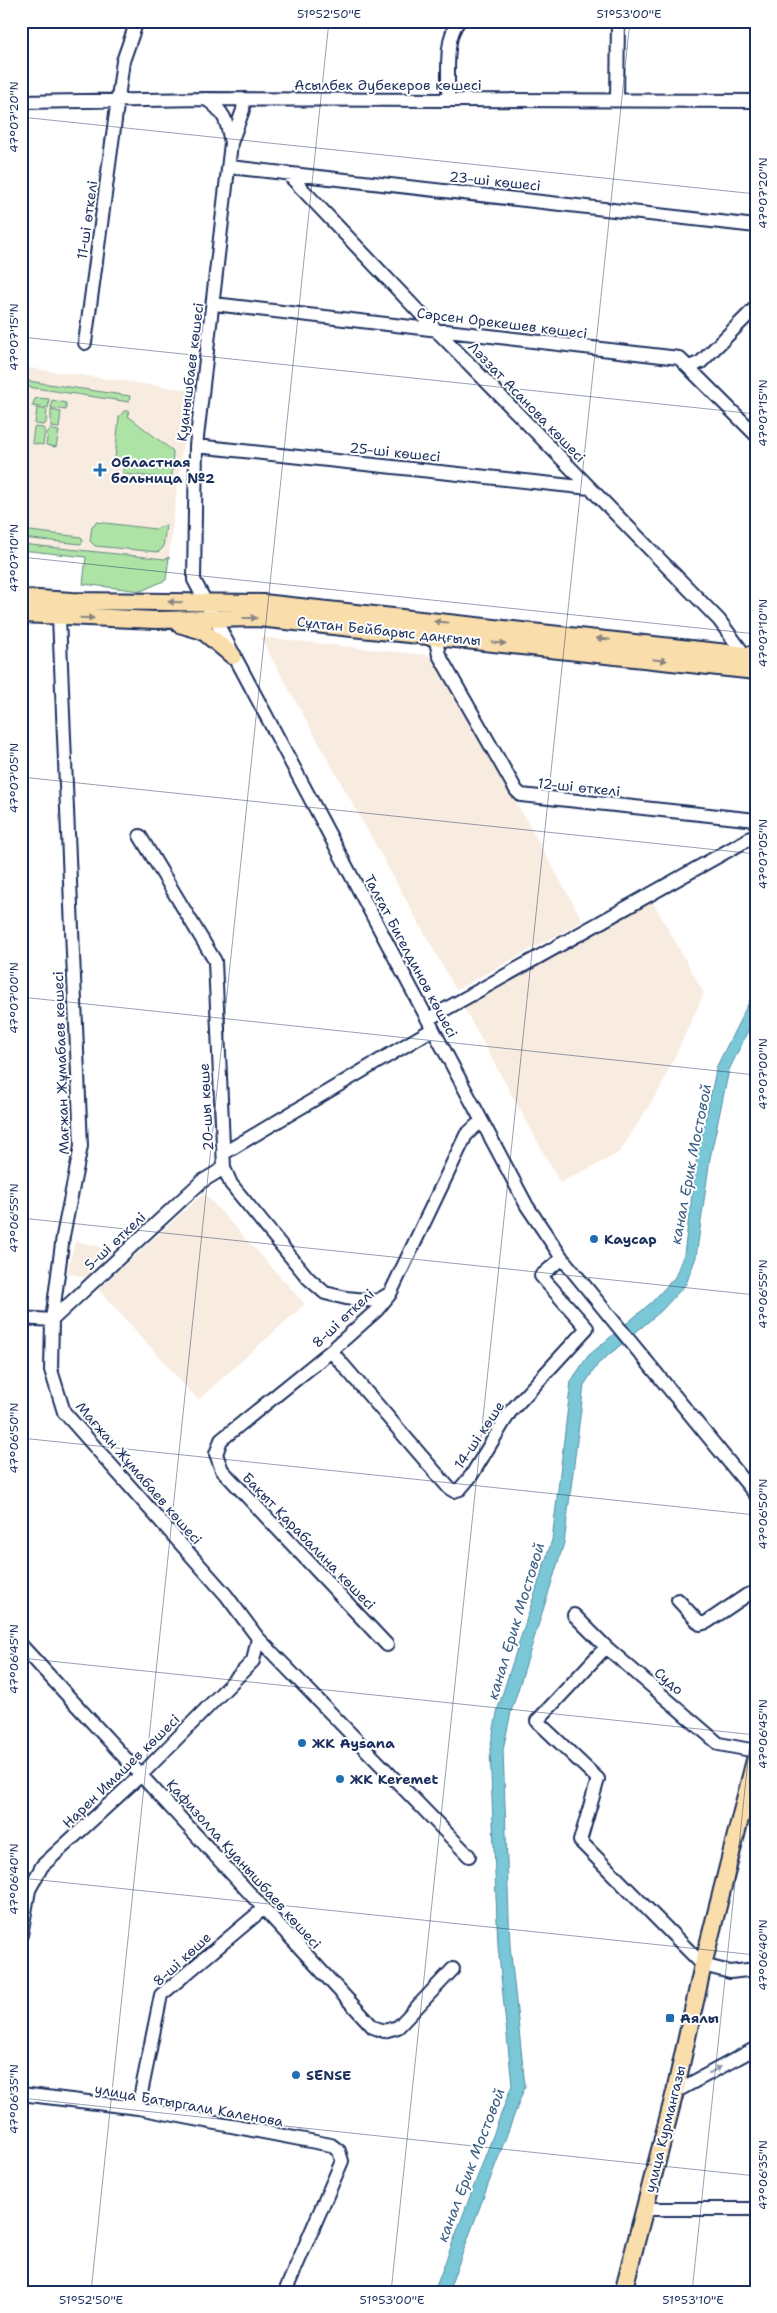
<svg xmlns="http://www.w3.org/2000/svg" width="777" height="2313" font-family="'Shantell Sans',sans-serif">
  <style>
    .built { fill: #f8ece0 }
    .green { fill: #aee3a6; stroke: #648982 }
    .water { fill: #7ac8d7; stroke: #548ba7 }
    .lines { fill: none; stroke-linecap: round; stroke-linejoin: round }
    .minor-casing { stroke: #1b2f5e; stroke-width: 16 }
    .major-casing { stroke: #1b2f5e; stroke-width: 20 }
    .minor { stroke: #fff; stroke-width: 12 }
    .major { stroke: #f9deab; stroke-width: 16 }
    .oneway { fill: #8a8684 }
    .oneway2 { fill: #8d97ae }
    .ticks { fill: none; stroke: #1b2f5e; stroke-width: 1; stroke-opacity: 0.45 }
    .poi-dot { fill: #1f6fb2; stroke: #fff; stroke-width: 2 }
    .labels { text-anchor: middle; stroke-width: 4; stroke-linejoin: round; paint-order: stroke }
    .street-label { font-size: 14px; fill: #1b2f5e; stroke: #fff }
    .poi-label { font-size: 14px; font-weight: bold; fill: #1b2f5e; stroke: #fff; text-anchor: start }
    .water-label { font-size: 15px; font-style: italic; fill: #385d82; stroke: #fff }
    .neatline { fill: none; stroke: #1b2f5e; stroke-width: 2 }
    .ticks-label { font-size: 12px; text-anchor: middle; fill: #1b2f5e }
  </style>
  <rect width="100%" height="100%" fill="#fff"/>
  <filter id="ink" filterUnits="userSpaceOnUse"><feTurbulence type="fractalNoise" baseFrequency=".02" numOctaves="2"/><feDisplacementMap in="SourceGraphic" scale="10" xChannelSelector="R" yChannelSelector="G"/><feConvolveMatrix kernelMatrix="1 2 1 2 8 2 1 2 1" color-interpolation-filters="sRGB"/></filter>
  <g filter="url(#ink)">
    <path class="built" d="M21,367L189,390L166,580L141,591L83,584L86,557L21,550Z
      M260,637L434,656L583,921L456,990Z
      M650,897L704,993L661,1087L619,1153L560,1183L463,1006Z
      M204,1193L305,1304L198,1400L98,1289Z
      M75,1241L100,1247L92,1279L67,1273Z"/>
    <path class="green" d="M21,380L130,396L129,402L21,386Z
      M38,398L49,399L48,408L32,406L35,399Z
      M52,400L66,403V410L51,408Z
      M37,408L47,410L46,423L43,425L35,424Z
      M51,410L61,412L59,428L51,427Z
      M124,411H129L128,416L173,451L172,475L168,478L123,474V467L115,458L119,417Z
      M34,427L43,428L45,432L43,445L32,443Z
      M50,429L59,431L56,447L46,445L48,432Z
      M97,522L155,529L166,525L163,548L158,552L95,546L90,541L92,526Z
      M21,530L81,537L83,541L81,544L21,538Z
      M21,544L165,559L169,557L166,580L141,591L83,584L86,557L21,550Z"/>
    <path class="water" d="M756,988V1014L729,1070L710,1158L696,1257L686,1284L661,1311L598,1364L584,1385L564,1543L511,1712L503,1750L510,1945L525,2086L448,2292H434L512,2085L498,1946L490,1749L498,1708L552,1540L571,1381L588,1356L652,1302L675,1277L684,1254L697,1156L717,1066Z"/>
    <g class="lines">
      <defs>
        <path id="minor" d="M206,99C225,112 227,121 231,143
          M244,99L243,110L231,143L196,446L194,580L527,1206L562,1258L756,1495
          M448,100C449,77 444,37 459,21
          M617,100L618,21
          M21,102L206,99L756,101
          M230,167L756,226
          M287,173L437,331L719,620L744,654
          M214,304L679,358L756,435
          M85,343L123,61L137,21
          M689,367L701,362L756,307
          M196,446L590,488
          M59,617L81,1146L63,1236L52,1320L51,1370L64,1412L226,1595L258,1638L469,1856
          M435,636L439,655L516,790L521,795L756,820
          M140,836L215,961L224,1168L231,1184L308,1278L325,1293L346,1298L377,1301L389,1294
          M428,1019L756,835
          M224,1153L433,1029
          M21,1318L52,1320L201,1182L224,1168
          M331,1351L449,1488L454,1491L460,1489L471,1476L510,1412L587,1328L541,1276L562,1258
          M678,1600L700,1624L707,1622L747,1595L756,1592
          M574,1615L606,1647L719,1744L756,1751
          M21,1645L373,2027L384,2031L398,2027L453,1969
          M387,1645L222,1470L216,1454L221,1440L331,1351L377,1310L390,1294L466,1135L481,1121
          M606,1647L537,1721L598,1779L580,1841L703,1965L730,1972L756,1969
          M21,1935L29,1890L42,1866L142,1774L253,1661L258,1638
          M675,2092L756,2048
          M21,2094L138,2108L331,2145L339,2151L342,2161L285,2292
          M138,2108L161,1995L263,1909
          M645,2209H756"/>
        <path id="major" d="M21,598L72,601L263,603L756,656
          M21,614L155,620L258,618L756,671
          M179,624L203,631L233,656
          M623,2292L675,2092L703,1965L756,1756"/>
      </defs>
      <use href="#minor" class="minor-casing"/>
      <use href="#major" class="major-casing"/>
      <use href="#minor" class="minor"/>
      <use href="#major" class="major"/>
    </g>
    <defs><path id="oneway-solid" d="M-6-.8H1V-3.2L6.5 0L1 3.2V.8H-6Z" transform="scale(1.25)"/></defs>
    <g class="oneway">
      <use href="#oneway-solid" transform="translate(175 602) rotate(-179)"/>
      <use href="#oneway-solid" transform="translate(87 618) rotate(1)"/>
      <use href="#oneway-solid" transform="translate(250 618)"/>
      <use href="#oneway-solid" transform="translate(441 622) rotate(-174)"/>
      <use href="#oneway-solid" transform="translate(603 639) rotate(-174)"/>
      <use href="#oneway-solid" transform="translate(499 643) rotate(6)"/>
      <use href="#oneway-solid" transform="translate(660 660) rotate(6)"/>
    </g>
    <use class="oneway2" href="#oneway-solid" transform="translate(715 2070) rotate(-29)"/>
  </g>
  <path class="ticks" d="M21,91L29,21M21,117L756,194M21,337L756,414M21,557L756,634M21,777L756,854M21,997L756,1075M21,1218L756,1295M21,1438L756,1515M21,1658L756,1735M21,1878L756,1955M21,2098L756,2176M91,2292L329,21M391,2292L630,21M692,2292L756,1684"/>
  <g class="poi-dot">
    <path d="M97.5 462.5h5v5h5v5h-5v5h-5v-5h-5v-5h5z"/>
    <circle cx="594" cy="1239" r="5"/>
    <circle cx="302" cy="1743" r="5"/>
    <circle cx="340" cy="1779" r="5"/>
    <rect x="665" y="2013" width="10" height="10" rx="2.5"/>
    <circle cx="296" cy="2075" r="5"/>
  </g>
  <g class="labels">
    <g class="street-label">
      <text x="388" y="90">Асылбек Әубекеров көшесі</text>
      <text transform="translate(495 181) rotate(6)" y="5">23-ші көшесі</text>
      <text transform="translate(87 220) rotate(-82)" y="5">11-ші өткелі</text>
      <text transform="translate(502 323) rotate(7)" y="5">Сәрсен Орекешев көшесі</text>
      <text transform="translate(190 372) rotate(-83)" y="5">Қуанышбаев көшесі</text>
      <text transform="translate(527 402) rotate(46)" y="5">Ләззат Асанова көшесі</text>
      <text transform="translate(395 452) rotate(6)" y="5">25-ші көшесі</text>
      <text transform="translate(389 631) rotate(6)" y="5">Сұлтан Бейбарыс даңғылы</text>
      <text transform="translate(579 787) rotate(6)" y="5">12-ші өткелі</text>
      <text transform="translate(411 956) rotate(62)" y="5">Талғат Бигелдинов көшесі</text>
      <text transform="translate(61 1063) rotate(-92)" y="5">Мағжан Жұмабаев көшесі</text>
      <text transform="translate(206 1107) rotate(-93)" y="5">20-шы көше</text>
      <text transform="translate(115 1241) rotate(-43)" y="5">5-ші өткелі</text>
      <text transform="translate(343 1318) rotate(-43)" y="5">8-ші өткелі</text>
      <text transform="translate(479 1435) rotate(-56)" y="5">14-ші көше</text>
      <text transform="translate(139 1473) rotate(49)" y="5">Мағжан Жұмабаев көшесі</text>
      <text transform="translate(309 1541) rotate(46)" y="5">Бақыт Қарабалина көшесі</text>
      <text transform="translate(669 1681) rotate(41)" y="5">Судо</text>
      <text transform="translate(121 1771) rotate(-44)" y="5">Нарен Имашев көшесi</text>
      <text transform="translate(244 1864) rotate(48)" y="5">Қафизолла Қуанышбаев көшесi</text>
      <text transform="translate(182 1959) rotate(-42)" y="5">8-шi көше</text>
      <text transform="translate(189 2105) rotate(10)" y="5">улица Батыргали Каленова</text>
      <text transform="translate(665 2129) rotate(-76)" y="5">улица Курмангазы</text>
    </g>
    <g class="poi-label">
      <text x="111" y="467">Областная<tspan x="111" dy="16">больница №2</tspan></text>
      <text x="604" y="1244">Каусар</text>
      <text x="312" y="1748">ЖК Aysana</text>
      <text x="350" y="1784">ЖК Keremet</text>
      <text x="680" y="2023">Аялы</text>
      <text x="306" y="2080">SENSE</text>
    </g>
    <g class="water-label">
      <text transform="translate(691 1164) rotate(-79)" y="5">канал Ерик Мостовой</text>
      <text transform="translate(516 1621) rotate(-73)" y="5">канал Ерик Мостовой</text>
      <text transform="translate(471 2165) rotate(-69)" y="5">канал Ерик Мостовой</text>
    </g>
  </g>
  <rect width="777" height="2313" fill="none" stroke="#fff" stroke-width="55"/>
  <rect x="28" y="28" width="722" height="2258" class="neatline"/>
  <g class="ticks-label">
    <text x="329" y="18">51°52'50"E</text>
    <text x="629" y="18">51°53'00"E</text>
    <text transform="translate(14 117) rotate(-90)" y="4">47°07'20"N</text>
    <text transform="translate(763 193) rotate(-90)" y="4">47°07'20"N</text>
    <text transform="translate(14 337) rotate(-90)" y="4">47°07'15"N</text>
    <text transform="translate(763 413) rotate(-90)" y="4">47°07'15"N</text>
    <text transform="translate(14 558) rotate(-90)" y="4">47°07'10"N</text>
    <text transform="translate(763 633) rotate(-90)" y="4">47°07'10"N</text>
    <text transform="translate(14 778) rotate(-90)" y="4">47°07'05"N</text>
    <text transform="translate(763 854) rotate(-90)" y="4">47°07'05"N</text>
    <text transform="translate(14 998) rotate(-90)" y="4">47°07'00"N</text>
    <text transform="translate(763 1074) rotate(-90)" y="4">47°07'00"N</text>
    <text transform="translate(14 1218) rotate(-90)" y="4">47°06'55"N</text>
    <text transform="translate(763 1294) rotate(-90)" y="4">47°06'55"N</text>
    <text transform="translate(14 1438) rotate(-90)" y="4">47°06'50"N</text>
    <text transform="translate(763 1514) rotate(-90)" y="4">47°06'50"N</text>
    <text transform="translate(14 1659) rotate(-90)" y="4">47°06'45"N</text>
    <text transform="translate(763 1734) rotate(-90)" y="4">47°06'45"N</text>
    <text transform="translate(14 1879) rotate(-90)" y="4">47°06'40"N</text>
    <text transform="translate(763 1955) rotate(-90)" y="4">47°06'40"N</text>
    <text transform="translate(14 2099) rotate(-90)" y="4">47°06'35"N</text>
    <text transform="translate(763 2175) rotate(-90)" y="4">47°06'35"N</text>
    <text x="91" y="2304">51°52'50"E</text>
    <text x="392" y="2304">51°53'00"E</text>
    <text x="693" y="2304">51°53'10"E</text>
  </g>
</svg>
